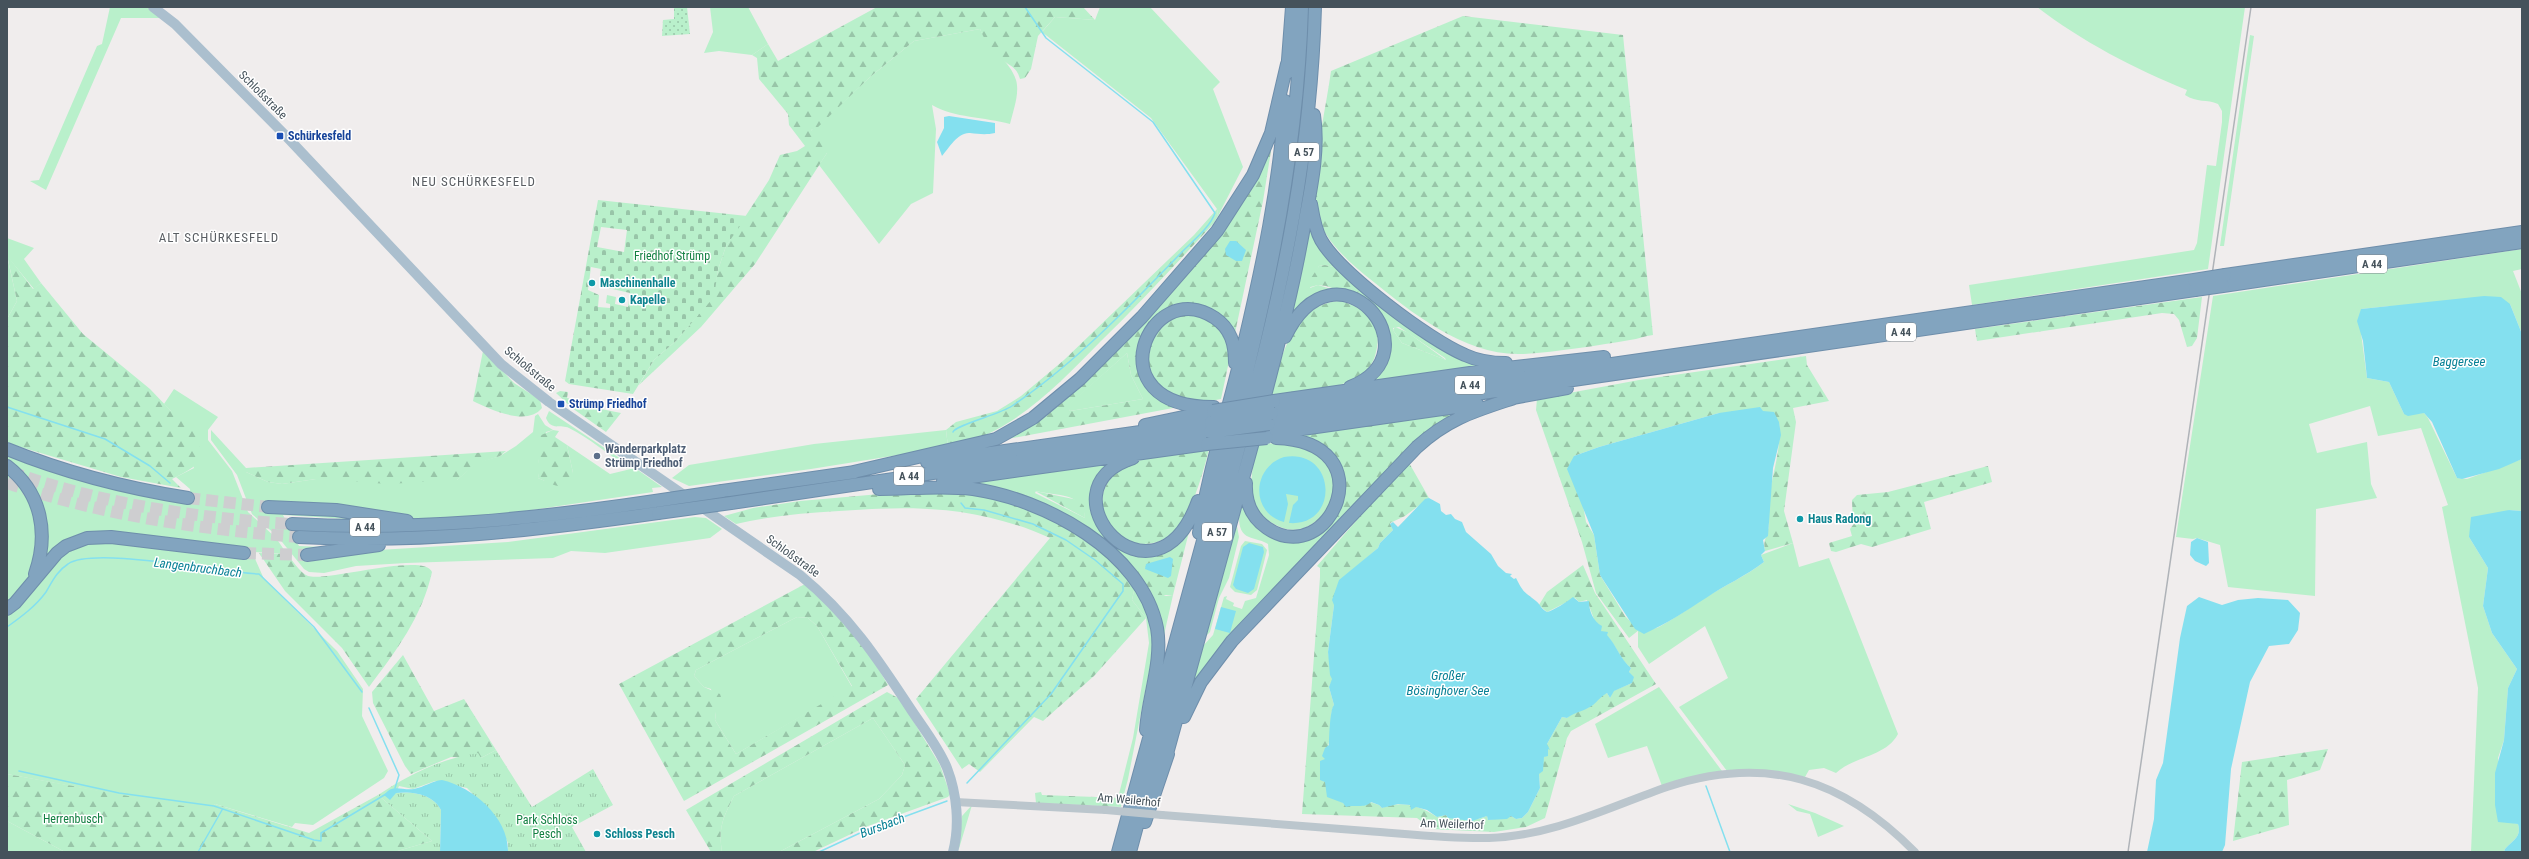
<svg xmlns="http://www.w3.org/2000/svg" width="2529" height="859" font-family="'Roboto Condensed',sans-serif">
  <style>
    .grass { fill: #b9f0cb; fill-rule: evenodd }
    .forest { fill: url(#forest-firs); fill-rule: evenodd }
    .cemetery { fill: url(#cemetery-stones); fill-rule: evenodd }
    .park { fill: url(#park-tufts) }
    .garden { fill: url(#garden-dots) }
    .water { fill: #84e0ef }
    .lines { fill: none; stroke-linecap: round; stroke-linejoin: round }
    .stream { stroke: #84e0ef; stroke-width: 1.5 }
    .highway-tunnel { stroke: #ceced0; stroke-width: 12; stroke-dasharray: 12 6; stroke-linecap: butt }
    .highway-casing { stroke: #6e8eab; stroke-width: 14 }
    .minor { stroke: #bbc6cd; stroke-width: 8 }
    .major { stroke: #abbfce; stroke-width: 10 }
    .highway { stroke: #82a4bf; stroke-width: 12 }
    .rail { stroke: #afb3b8; stroke-width: 1.5 }
    .highway-bridge-casing { stroke: #6e8eab; stroke-width: 14; stroke-linecap: butt }
    .minor-bridge { stroke: #bbc6cd; stroke-width: 8 }
    .highway-bridge { stroke: #82a4bf; stroke-width: 12 }
    .transit-dot { fill: #1a4fb4; stroke: #fff; stroke-width: 1.5 }
    .culture-dot { fill: #0f9aa8; stroke: #fff; stroke-width: 1.5 }
    .service-dot { fill: #5c6f8a; stroke: #fff; stroke-width: 1.5 }
    .labels { text-anchor: middle; stroke-width: 3; stroke-linejoin: round; paint-order: stroke }
    .shield { fill: #fff; stroke: #7d868c; stroke-width: 1 }
    .shield-label { font-size: 11px; font-weight: bold; fill: #45525b }
    .street-label { font-size: 12px; fill: #45525b; stroke: #fff }
    .transit-label { font-size: 12px; font-weight: bold; fill: #164399; stroke: #fff; text-anchor: start }
    .park-label { font-size: 12px; fill: #138042; stroke: #fff }
    .culture-label { font-size: 12px; font-weight: bold; fill: #0d838f; stroke: #fff; text-anchor: start }
    .service-label { font-size: 12px; font-weight: bold; fill: #4e5e75; stroke: #fff; text-anchor: start }
    .neighbourhood-label { font-size: 13px; letter-spacing: 1px; fill: #5a5e63; stroke: #fff }
    .water-label { font-size: 13px; font-style: italic; fill: #088196; stroke: #fff }
  </style>
  <defs>
    <pattern id="forest-firs" width="22" height="20" patternUnits="userSpaceOnUse"><rect width="22" height="20" fill="#b9f0cb"/><path d="M5 1l3.5 6h-7zM16 11l3.5 6h-7z" fill="#98c5a8"/></pattern>
    <pattern id="cemetery-stones" width="16" height="16" patternUnits="userSpaceOnUse"><rect width="16" height="16" fill="#b9f0cb"/><path d="M2 7V4a2 2 0 0 1 4 0v3zM10 15v-3a2 2 0 0 1 4 0v3z" fill="#98c5a8"/></pattern>
    <pattern id="park-tufts" width="24" height="20" patternUnits="userSpaceOnUse"><rect width="24" height="20" fill="#b9f0cb"/><path d="M3 7l-1-3M5 7V3M7 7l1-3M15 17l-1-3M17 17v-4M19 17l1-3" fill="none" stroke="#98c5a8"/></pattern>
    <pattern id="garden-dots" width="8" height="8" patternUnits="userSpaceOnUse"><rect width="8" height="8" fill="#b9f0cb"/><path d="M2 2h.1M6 6h.1" fill="none" stroke="#98c5a8" stroke-width="1.8" stroke-linecap="round"/></pattern>
  </defs>
  <rect width="100%" height="100%" fill="#f0eded"/>
  <path class="grass" d="M110,7H146L163,18H121L46,190L30,181L39,180L97,46L102,44Z
    M710,7H748L768,44L752,55L719,51L704,53L713,32Z
    M1100,7H1150L1220,82L1213,89L1243,167L1218,216L1217,209L1151,118L1042,32L1055,17L1095,20Z
    M2037,7H2245L2208,269L1972,305L1969,285L2194,250L2197,243L2207,165L2216,166L2222,122V111L2218,104C2207,99 2197,103 2185,95L2187,90C2135,69 2081,41 2037,7Z
    M980,29C988,49 1010,60 1016,80C1020,93 1013,111 1010,124C985,117 954,118 932,105L936,129L933,193L911,204L879,244L819,165L827,153L811,130L817,127L870,77L914,41Z
    M2250,35L2254,36L2224,246H2220Z
    M1309,225L1342,269L1325,265L1319,266L1310,288L1318,285L1338,291L1289,322Z
    M7,238L34,248L24,259L41,283L34,289L7,256L17,301L7,319Z
    M2522,249V269L2513,271L2522,294V334L2510,304L2390,306L2361,309V333L2367,378L2389,382L2404,414L2424,413L2428,418L2457,478L2467,479L2522,459V511L2509,510L2469,537L2488,568L2483,606L2492,633L2517,669L2508,688L2504,740L2498,758L2509,822L2518,824C2522,837 2513,840 2505,849L2504,852H2471L2478,688L2442,507L2448,505L2421,428L2378,436L2370,406L2309,424L2317,453L2367,442L2371,484L2377,498L2316,509L2315,596L2228,587L2220,545L2197,538L2193,539L2176,537L2213,296Z
    M1360,290L1487,365L1369,382L1387,346L1356,296ZM1399,327L1445,358L1446,360L1402,343L1393,330V328Z
    M1127,353L1131,375L1143,399L1070,411L1067,406Z
    M174,389L218,417L208,430V440L232,471L248,512L276,538L287,554L252,552L264,579L337,651L363,689L362,716L388,771L384,778L313,825L295,823L292,827L215,804L205,811L7,774V452L162,497L191,503L190,489L176,477L194,468L171,411L164,404Z
    M549,411L633,467L626,469L627,467C608,454 589,438 569,428C561,424 551,431 546,418Z
    M538,414L545,425L553,430L546,432L538,458L540,469L538,478L545,481L573,473L567,445L610,474L635,468L662,487L652,488L653,492L505,514L415,520L262,503L267,511L336,514L363,520L283,515L299,546L348,548L302,554L306,562L379,550L508,542L695,517L706,518L722,529L710,538L605,553L571,551L553,558L406,563L356,566L324,573L309,572L304,569L278,537L252,514L237,475L211,440V430L246,468V472L268,482L282,484L316,479L457,480L476,463L500,456L516,446L533,432L535,416Z
    M946,430L948,447L811,469L689,486L672,478L689,465L814,444Z
    M1279,443C1295,446 1311,448 1324,460C1344,480 1332,513 1310,525C1301,531 1287,531 1278,526C1243,511 1250,474 1258,444Z
    M1114,461L1097,485L1114,544L1110,549L960,483ZM1036,491C1056,496 1083,492 1085,518L1035,493Z
    M1242,500L1264,530L1316,533L1324,541L1188,697L1202,647L1213,635L1224,597L1227,596L1226,599L1234,603L1233,606L1242,609L1245,601L1256,598L1269,555L1268,544C1262,540 1256,540 1249,537C1235,532 1239,510 1242,500Z
    M1236,521L1239,537L1229,578L1219,598L1210,632L1204,638Z
    M1245,541L1262,544L1267,550L1257,590L1251,595L1235,592L1230,587L1241,546Z
    M1793,543L1799,567L1829,558L1898,734C1886,757 1854,756 1836,773L1824,768L1809,770L1805,777L1727,771L1679,707L1728,678L1705,626L1649,664L1638,647V631C1644,628 1653,630 1659,627C1675,618 1690,608 1706,597C1726,585 1746,576 1764,562L1761,555Z
    M1135,586C1146,604 1152,624 1154,646L1128,779L1123,798H1118L1133,738L1149,643L1146,618L1132,600Z
    M1147,589L1166,596L1173,595L1164,635L1160,634Z
    M797,617L808,618L817,626L852,687L736,754L715,720L716,712L711,689L704,687L694,676L696,670Z
    M1659,687L1722,771L1662,786L1647,746L1608,758L1595,724Z
    M873,718L905,765L902,775L879,799L779,852H722C718,827 723,818 734,796Z
    M1788,804L1815,813L1844,826L1818,837L1810,814L1797,811Z
    M972,805L958,852L962,816Z
    M7,821L65,852H7Z
    M432,841V852H394Z"/>
  <path class="forest" d="M877,7H1083L1095,20L1055,17L1038,36L1031,69L1025,78L1020,79C1017,68 1012,67 1004,61C994,55 984,40 980,29L914,41L870,77L817,128L811,130L827,142V153L755,264L701,327L639,385L654,360L676,341L713,297L718,270L726,246L769,180L780,155L797,151L805,146L789,125L788,114L759,79L757,58L752,55L768,44L778,61Z
    M1463,16L1623,35L1653,335C1645,336 1638,339 1630,340C1595,346 1557,352 1522,354C1465,356 1412,313 1370,279C1351,264 1321,238 1317,212C1311,168 1325,115 1331,71Z
    M1274,132L1263,201L1221,399L1002,440L1027,424L1220,231ZM1127,353L1131,375L1143,399L1070,411L1068,406Z
    M1217,209L1218,216L1213,224C1176,264 1139,304 1100,342C1057,386 1011,435 948,447L946,430L956,422L997,411L1021,396L1064,360L1194,235Z
    M7,255L33,289L41,283L83,334L150,389L171,411L199,434C200,466 201,464 172,479L181,488L121,477L7,443V319L17,301Z
    M1325,265L1342,269L1360,290L1356,296L1326,286L1318,285L1307,288V284L1319,266Z
    M2202,297L2197,338L2192,346L2187,347L2179,320L2174,314L2162,313L1977,341L1975,329Z
    M1340,301C1355,304 1369,313 1375,328C1379,335 1378,344 1376,352C1369,391 1301,392 1270,397C1280,360 1293,303 1340,301Z
    M1395,327L1407,332L1446,360L1402,343L1393,330Z
    M483,351L514,383L540,400L542,408C527,427 489,409 473,401Z
    M1806,356L1807,365L1829,401L1793,408L1796,422L1784,511L1793,543L1765,551C1763,541 1766,539 1768,530C1770,523 1768,513 1768,505C1771,477 1782,450 1779,422L1719,413L1599,447L1574,456L1586,522L1594,535L1600,575L1625,616L1639,630L1629,638L1596,593L1582,542L1536,410L1537,399L1639,380Z
    M560,391L568,392L567,398L592,403L591,407L621,413L606,432L572,408L556,393Z
    M1460,412L1324,541L1316,533L1322,529L1341,474L1296,435Z
    M553,430L559,431L555,437L567,445L573,473L569,484C558,490 548,482 538,478C541,463 534,450 539,436Z
    M1209,449C1204,470 1191,517 1174,532C1127,572 1075,502 1119,471C1144,453 1179,453 1209,449Z
    M506,451L500,456L476,464L457,480L388,484L316,479L282,484L268,482L246,472V468Z
    M1408,461L1429,498L1405,516L1390,523L1393,530L1380,543L1378,548L1355,568L1334,605L1328,652L1333,679L1329,687L1334,705C1329,715 1333,722 1331,732C1327,754 1318,778 1335,798C1337,801 1341,801 1343,803C1348,808 1363,806 1370,802L1379,805L1382,808C1402,800 1420,806 1437,817L1446,815L1448,818L1478,819L1487,816L1488,820L1511,816L1516,819L1522,818L1528,812L1540,788L1539,774L1544,757L1548,754L1547,753V744L1562,717L1567,718L1574,712L1588,708L1600,696L1607,693L1610,698L1613,691L1632,683L1629,672L1631,668C1618,658 1616,641 1601,631V626L1595,622L1587,600L1579,602L1575,598L1547,612L1539,605L1547,592L1583,565L1595,593L1656,684L1571,731L1567,738L1545,818L1526,827L1494,832L1431,829L1417,818L1302,814L1320,577V568L1317,566Z
    M1988,466L1992,482L1924,502L1931,529L1872,547L1861,544L1836,552L1831,551L1829,543L1852,536L1850,529L1853,525L1852,500L1857,495L1888,492Z
    M1035,491L1078,500L1084,506L1085,518Z
    M903,492H964L1015,503L1062,524L1107,555L1135,586L1132,600L1146,618L1094,676L1043,721L1034,717L980,772L969,764L962,769L916,699L1050,538C978,506 917,505 839,511C805,513 770,516 736,524L724,516L753,508L800,501Z
    M1190,528L1173,595H1154L1147,589L1110,549L1114,544L1125,551L1181,538Z
    M259,553L287,554C293,561 300,573 308,576C327,582 424,552 432,572C422,617 396,651 369,687L342,648L285,591Z
    M805,584L830,604L867,650L888,685L684,801L619,684ZM797,617L808,618L817,626L852,686L736,754L715,720L716,712L724,706L720,694L704,687L694,676L696,670Z
    M403,655L434,711L464,699L496,750L481,758L451,757L411,774L405,766L373,703L372,692Z
    M887,692L900,699L940,765L950,794L948,797L868,826L813,852H779L879,799L902,775L905,765L873,718L734,796C723,818 718,827 722,852H711L686,810Z
    M2328,749L2320,770L2287,780L2289,825L2233,841L2242,762Z
    M7,774L205,810L215,804L309,833L378,795L432,841L394,852H65L7,821Z
    M1041,792L1042,795L1123,798L1121,807L1036,803L1035,793Z"/>
  <path class="cemetery" d="M598,200L747,216L726,246L718,270L714,297L676,341L654,360L633,394L569,384L565,381ZM601,227L627,230L624,252L597,247ZM591,267L601,269L600,276L610,277L608,288L630,293L628,307L615,304L616,297L607,295L606,303L610,304V308L598,307L599,295L588,290Z"/>
  <path class="park" d="M496,750L532,807L593,769L613,805L572,827L586,852H508V843L497,820L467,788L435,781L413,789L399,786L396,793C412,791 433,794 441,810L440,852H432V841L378,795C410,774 440,759 478,753L481,758Z"/>
  <path class="garden" d="M674,7H687L690,34L662,36L663,20L674,19Z"/>
  <path class="water" d="M949,116L995,123V133C986,135 979,134 970,133C958,132 949,148 942,156L937,142L944,128V117Z
    M1230,241H1236L1246,250L1242,261H1236L1226,255L1225,249Z
    M2484,296L2501,297L2510,304L2522,334V459L2499,469L2462,479L2457,478L2432,422L2424,413L2408,416L2404,414L2389,382L2367,378L2363,341L2357,321L2361,309Z
    M1760,407L1763,411L1774,412L1779,422L1781,435L1773,468L1768,536L1763,540L1765,551L1761,555L1764,562C1746,576 1725,585 1706,598C1686,611 1666,624 1644,634L1635,629L1600,575L1594,535L1567,469L1574,456L1599,447L1719,413Z
    M1284,457C1337,448 1340,527 1289,523L1293,505L1298,500V496L1286,494L1288,504L1284,522C1250,513 1252,467 1284,457Z
    M1429,498L1440,504L1441,511L1446,515L1451,514L1455,519L1462,522L1466,532L1491,554L1498,566L1506,573L1512,574L1510,576L1514,579L1516,578C1524,594 1524,591 1536,601C1541,605 1541,609 1547,612C1553,611 1568,601 1573,597L1579,602L1589,601C1589,611 1593,621 1602,626L1601,631L1608,632L1607,635C1617,646 1620,659 1631,668L1629,672L1634,677L1632,683L1614,691L1610,698L1607,693C1599,698 1599,700 1593,705C1585,711 1575,712 1567,718L1562,717L1547,744L1550,750L1548,749V756L1544,757L1543,771L1539,774L1540,788L1528,812L1522,818L1516,819L1511,816L1507,819L1488,820L1487,816L1472,821L1448,818L1446,815L1437,817L1427,810L1416,807L1411,810L1410,805L1398,804L1382,808L1379,805L1371,802C1365,809 1354,804 1346,807L1343,803L1327,797L1325,782L1320,780V761L1325,759L1322,756L1325,748L1329,745C1329,739 1330,708 1334,705L1329,687L1332,679L1330,675L1328,652L1334,605L1332,600L1339,580L1378,548L1380,543L1393,530L1390,524L1393,522L1398,527L1425,499Z
    M2509,510L2522,511V852H2504L2505,849C2513,840 2522,837 2518,824L2498,822L2495,805V773L2504,740L2508,688L2517,669L2492,633L2483,606L2488,568L2469,537L2471,517Z
    M2197,538L2208,542L2209,563L2206,566L2195,561L2190,555L2191,542Z
    M1249,543L1263,547L1264,552L1254,589L1248,593L1236,589L1233,585L1243,547Z
    M1170,557L1173,559L1171,576L1168,578L1145,569L1146,564Z
    M2199,597L2222,605L2238,600L2258,598L2288,600L2300,613L2298,630L2289,644L2269,646L2250,682L2231,769L2225,845L2222,852H2147L2154,819L2156,780L2163,763L2180,638L2187,606Z
    M1221,607L1236,611L1230,633L1215,629Z
    M442,780C473,787 509,818 508,852H440L441,810C433,794 412,791 396,793L390,800L384,795C393,783 402,791 414,789C424,787 432,781 442,780Z"/>
  <g class="lines">
    <path class="stream" d="M7,407L105,439L150,466L170,483
      M953,432C955,425 1001,414 1012,406C1074,364 1128,308 1180,254C1191,242 1210,228 1215,213L1153,122L1046,38L1025,7
      M961,503L965,508L984,510L1033,524L1066,540L1095,560L1123,584V591L1051,694L967,783
      M7,627C21,617 36,606 46,592C52,582 57,571 68,564C94,546 221,573 259,574L314,627L362,692
      M369,708L399,775L395,788
      M19,771L119,793L214,806L314,840L321,841V833L386,794
      M1706,786L1730,852
      M198,852L222,810
      M819,852L860,833L947,801"/>
    <path class="highway-tunnel" d="M11,472C103,504 196,518 292,524
      M7,483C102,515 198,529 299,537
      M188,498L268,507
      M244,553L307,555"/>
    <defs>
      <path id="highway" d="M1287,73L1292,7
        M1311,204C1313,216 1315,229 1321,240C1340,273 1429,340 1465,355C1478,361 1492,363 1506,363
        M2225,275L2522,232
        M2223,286L2522,242
        M1285,337C1336,231 1439,353 1350,387
        M1507,399L1567,388
        M1274,401L1498,369L1604,357
        M1214,407C1092,408 1149,274 1215,318C1231,329 1235,344 1235,363
        M1261,411C1278,346 1295,282 1306,215C1312,183 1319,148 1314,115
        M1272,413L2194,280
        M1248,415C1285,279 1311,148 1315,7
        M1269,424L2195,290
        M1145,425L1207,412
        M1268,434L1477,404
        M7,449C66,473 125,488 188,498
        M1133,458C1036,489 1154,622 1198,501
        M927,462L1211,422
        M7,466C42,493 49,534 35,574
        M849,473L996,439L1033,418L1080,379L1142,317L1217,231L1253,175L1271,133L1287,64
        M943,481L1207,444
        M1246,483C1245,502 1251,517 1267,528C1330,571 1388,442 1276,438
        M879,489C910,489 942,485 973,489C1044,499 1142,551 1157,628C1163,661 1148,697 1146,730
        M722,491L855,472
        M731,503L1210,432
        M268,507L336,510L407,521
        M292,524C415,531 534,519 655,501
        M1199,533C1208,470 1229,410 1243,348C1262,268 1280,184 1285,101
        M299,537C420,544 538,530 658,513
        M307,555L379,545
        M7,609L15,603L57,553L66,546L87,538L111,537L244,553
        M1184,717L1201,682L1232,641L1417,447C1449,418 1475,411 1514,398
        M1165,761L1256,431
        M1145,822L1168,754
        M1118,852C1152,729 1186,606 1219,482C1261,324 1297,171 1302,7
        M1130,852L1243,432"/>
    </defs>
    <use href="#highway" class="highway-casing"/>
    <path class="minor" d="M955,802L1106,810
      M1162,815C1230,820 1298,826 1367,831C1408,834 1448,839 1489,838C1553,836 1609,807 1667,787C1767,754 1843,779 1915,852"/>
    <path class="major" d="M153,7L175,24L286,136L501,364L549,402L800,575C849,615 878,659 912,711C924,729 939,748 947,768C957,794 960,825 953,852"/>
    <use href="#highway" class="highway"/>
    <path class="rail" d="M2128,852L2251,7"/>
    <defs>
      <path id="highway-bridge" d="M2194,280L2225,275
        M2195,290L2223,286
        M1213,411L1274,401
        M1211,422L1272,413
        M1210,432L1269,424
        M1207,444L1267,438
        M655,501L722,491
        M658,513L731,503"/>
    </defs>
    <use href="#highway-bridge" class="highway-bridge-casing"/>
    <path class="minor-bridge" d="M1106,810L1162,815"/>
    <use href="#highway-bridge" class="highway-bridge"/>
  </g>
  <g class="transit-dot">
    <rect x="276" y="132" width="8" height="8" rx="2"/>
    <rect x="557" y="400" width="8" height="8" rx="2"/>
  </g>
  <g class="culture-dot">
    <circle cx="592" cy="283" r="4"/>
    <circle cx="622" cy="300" r="4"/>
    <circle cx="1800" cy="519" r="4"/>
    <circle cx="597" cy="834" r="4"/>
  </g>
  <circle class="service-dot" cx="597" cy="456" r="4"/>
  <g class="labels">
    <g class="shield">
      <rect x="1289" y="143" width="30" height="18" rx="3"/>
      <rect x="2357" y="255" width="30" height="18" rx="3"/>
      <rect x="1886" y="323" width="30" height="18" rx="3"/>
      <rect x="1455" y="376" width="30" height="18" rx="3"/>
      <rect x="894" y="467" width="30" height="18" rx="3"/>
      <rect x="350" y="518" width="30" height="18" rx="3"/>
      <rect x="1202" y="523" width="30" height="18" rx="3"/>
    </g>
    <g class="shield-label">
      <text x="1304" y="156">A 57</text>
      <text x="2372" y="268">A 44</text>
      <text x="1901" y="336">A 44</text>
      <text x="1470" y="389">A 44</text>
      <text x="909" y="480">A 44</text>
      <text x="365" y="531">A 44</text>
      <text x="1217" y="536">A 57</text>
    </g>
    <g class="street-label">
      <text transform="translate(263 95) rotate(45)" y="4">Schloßstraße</text>
      <text transform="translate(530 369) rotate(40)" y="4">Schloßstraße</text>
      <text transform="translate(793 556) rotate(36)" y="4">Schloßstraße</text>
      <text transform="translate(1129 800) rotate(5)" y="4">Am Weilerhof</text>
      <text transform="translate(1452 824) rotate(2)" y="4">Am Weilerhof</text>
    </g>
    <g class="transit-label">
      <text x="288" y="140">Schürkesfeld</text>
      <text x="569" y="408">Strümp Friedhof</text>
    </g>
    <g class="park-label">
      <text x="672" y="260">Friedhof Strümp</text>
      <text x="73" y="823">Herrenbusch</text>
      <text x="547" y="824">Park Schloss<tspan x="547" dy="14">Pesch</tspan></text>
    </g>
    <g class="culture-label">
      <text x="600" y="287">Maschinenhalle</text>
      <text x="630" y="304">Kapelle</text>
      <text x="1808" y="523">Haus Radong</text>
      <text x="605" y="838">Schloss Pesch</text>
    </g>
    <g class="service-label">
      <text x="605" y="453">Wanderparkplatz<tspan x="605" dy="14">Strümp Friedhof</tspan></text>
    </g>
    <g class="neighbourhood-label">
      <text x="474" y="186">NEU SCHÜRKESFELD</text>
      <text x="219" y="242">ALT SCHÜRKESFELD</text>
    </g>
    <g class="water-label">
      <text x="2459" y="366">Baggersee</text>
      <text transform="translate(198 567) rotate(7)" y="5">Langenbruchbach</text>
      <text x="1448" y="680">Großer<tspan x="1448" dy="15">Bösinghover See</tspan></text>
      <text transform="translate(882 825) rotate(-21)" y="5">Bursbach</text>
    </g>
  </g>
  <rect width="2529" height="859" fill="none" stroke="#45525b" stroke-width="16"/>
</svg>
